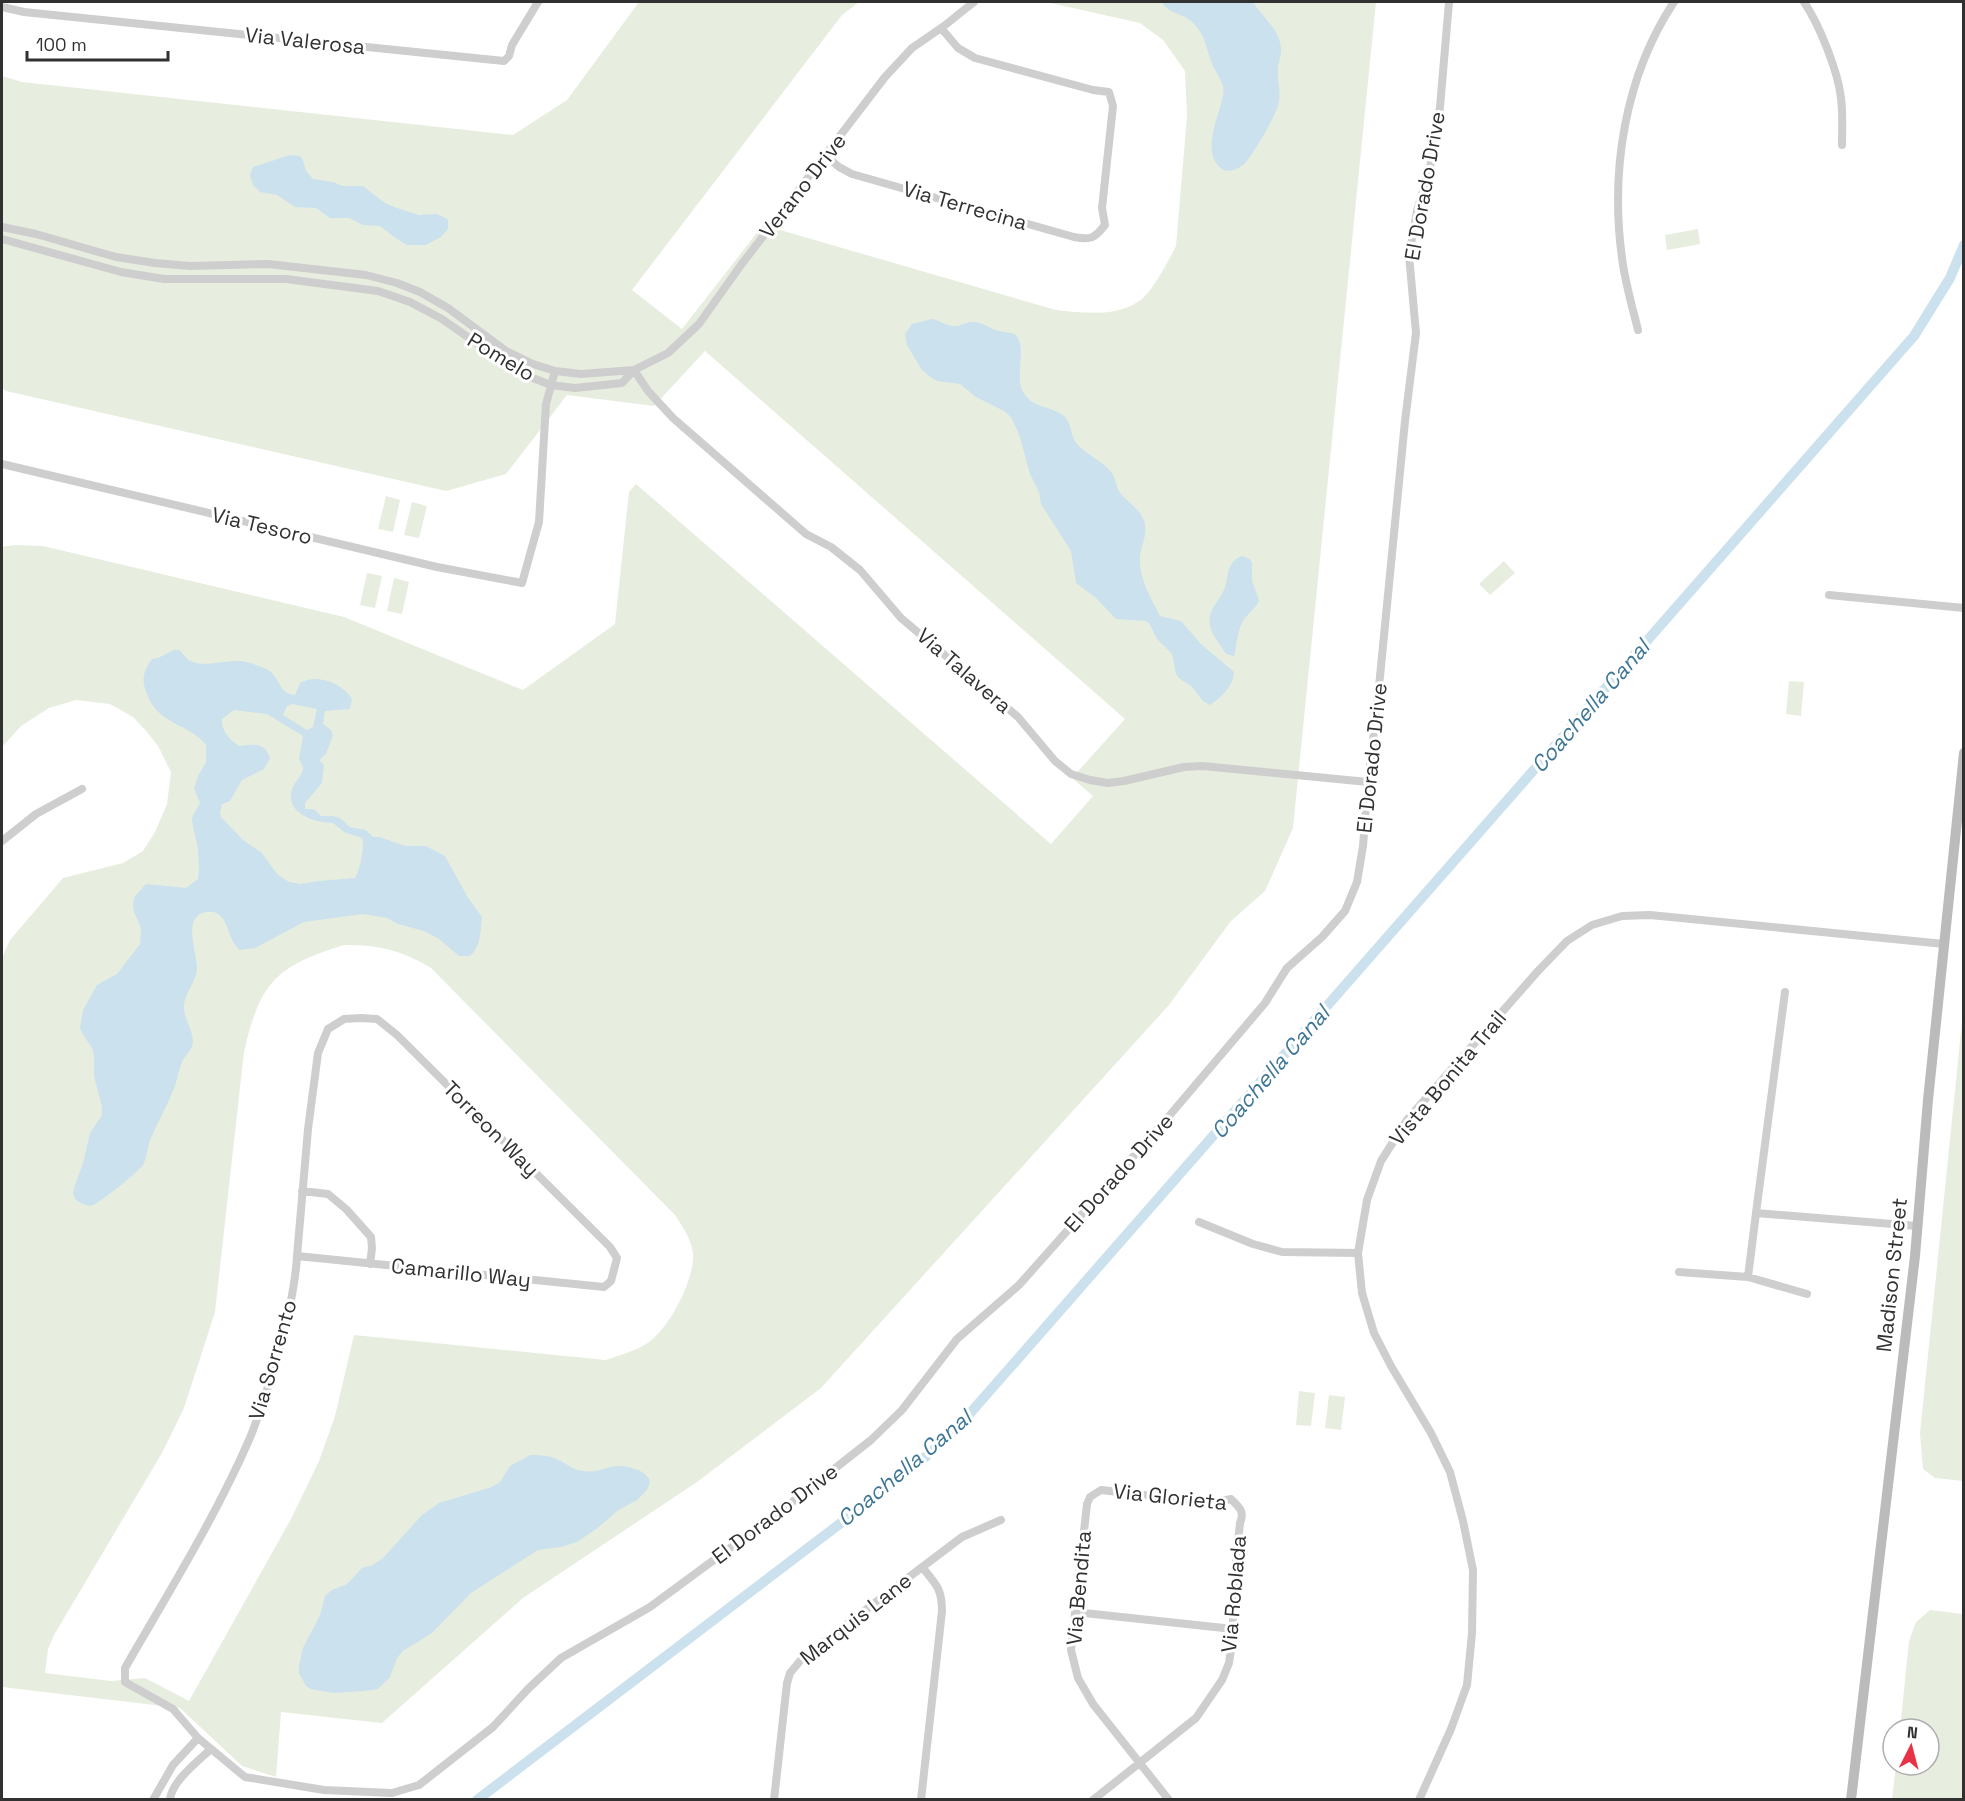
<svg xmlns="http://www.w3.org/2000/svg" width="1965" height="1801" font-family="'Space Grotesk',sans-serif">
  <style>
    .green { fill: #e7eedf; fill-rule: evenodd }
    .water { fill: #cbe1ed; fill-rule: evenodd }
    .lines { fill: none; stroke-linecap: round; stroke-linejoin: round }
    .canal { stroke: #cbe1ed; stroke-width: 10 }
    .street { stroke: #cecece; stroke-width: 8 }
    .secondary { stroke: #bbb; stroke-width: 10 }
    .labels { text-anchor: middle; stroke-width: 6; stroke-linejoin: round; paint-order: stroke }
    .street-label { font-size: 21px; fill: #313131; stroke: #fff }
    .water-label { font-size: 22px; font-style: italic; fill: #3d7695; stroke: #fff }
  </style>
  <rect width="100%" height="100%" fill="#fff"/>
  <path class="green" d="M639,2H859L842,15L632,290L682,329L763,225L1056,310C1084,313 1120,318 1143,298C1154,288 1169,260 1176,246L1187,116L1185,71L1163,40L1140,23L1046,2H1376L1293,828L1265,891L1231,921L1169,1005L821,1388L697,1482L523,1598L382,1723L281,1712L276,1777L242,1766L180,1708L2,1687V958L10,940L63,878L123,863L143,851L155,832L167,804L171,772L158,746L147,732L133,717L110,704L76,700L49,708L21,726L2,747V547L15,545L43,546L344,617L523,690L615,624L629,492L636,484L1051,844L1093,796L1072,778L1125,719L705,351L654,406L567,395L506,474L446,491L6,391L2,388V76L22,82L513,135L567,100ZM344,945C379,945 401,950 431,968L675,1215C683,1227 691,1239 693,1253C695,1279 670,1327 649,1342C636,1351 620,1355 606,1360L354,1335L335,1416L319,1461L291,1519L189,1701L145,1678L111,1681L45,1673L48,1649L54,1635L162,1453L184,1408L215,1312L244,1052C260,982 276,966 344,945Z
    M1698,229L1700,244L1667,250L1665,235Z
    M386,496L400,500L393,532L378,529Z
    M412,502L427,506L419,538L404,535Z
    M1504,561L1515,573L1490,595L1479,584Z
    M367,573L382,576L375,608L360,605Z
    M394,578L409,582L402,614L387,611Z
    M1789,681L1804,682L1801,716L1786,714Z
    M1963,1012V1481L1935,1478L1923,1469L1920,1433Z
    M1299,1391L1315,1393L1311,1426L1296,1425Z
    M1329,1395L1345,1397L1341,1430L1325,1428Z
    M1930,1610L1963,1614V1799H1892L1896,1765H1929V1729H1900L1909,1641L1916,1622Z"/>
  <path class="water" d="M1162,2H1253C1262,17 1279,28 1281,48C1282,55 1278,62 1278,70C1277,82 1282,94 1278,106C1274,119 1255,151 1246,162C1241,168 1230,174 1222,169C1196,150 1227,105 1223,86C1220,77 1214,70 1211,61C1206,46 1204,32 1191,21C1182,13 1168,14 1162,2Z
    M290,155L300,156L303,160L306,171L313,179L333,182L342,186H363L385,203L394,207L419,215L437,214L448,219V229L441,237L426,245H407L397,239L380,226L363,225L349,218H330L316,208L295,207L277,195L260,192L253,185L250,175L253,167Z
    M932,319C940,320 946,326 953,326C960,327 965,322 971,322C981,321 987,327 996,330C1002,332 1008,332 1014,334C1028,342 1015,374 1022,390C1031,409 1051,405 1064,416C1072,423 1070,436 1077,444C1087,455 1103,461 1112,473C1116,480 1116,488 1121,494C1129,503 1140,509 1144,521C1149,535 1139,548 1140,561C1140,580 1152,600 1160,616L1181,621L1201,644L1234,672C1234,685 1221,698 1210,705L1203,701L1191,686L1180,679L1176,674L1172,654L1157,639L1149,623L1146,621L1116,619L1096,598L1076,583L1071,551L1041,504L1039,492L1030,474L1019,434L1011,417L1004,411L976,397L960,384L937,381L930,377L922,370L914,357L907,345L905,334L912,324Z
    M1242,556L1250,559L1252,563V580L1259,601C1255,609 1247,614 1243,621C1237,632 1237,645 1234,656L1226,654C1221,646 1212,635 1210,626C1207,608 1220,602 1225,587C1229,575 1227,561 1242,556Z
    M174,650H179C184,654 187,661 193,662C207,667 224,660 239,661C248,661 258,666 266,669C280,675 278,694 295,695L300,683C317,673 342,683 352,699L350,709L325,711L323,724L331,730L333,735L326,754L319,760L324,765L322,783L305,803V809H314L321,816C335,816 340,815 349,827L366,830L373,837H380L405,846H426L445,856L467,896L482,917C480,931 482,945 470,956H459L439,939L424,931L398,924L387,918L363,914L304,922L255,948L240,950C226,941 230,909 207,912C181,915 197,953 197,968C197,981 184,993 184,1007C184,1019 193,1030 193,1042C192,1051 185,1055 182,1062C178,1072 177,1083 172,1093C166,1108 157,1123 151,1138C147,1147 147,1157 143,1165C138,1172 101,1202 93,1205C87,1207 81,1203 76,1200L73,1194L74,1188L83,1163L90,1133L102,1115V1107L94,1076V1055L92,1048L82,1033L80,1027L83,1010L97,985L117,974L140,944L141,928L134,912L133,903L135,896L146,884L186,888L198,879L199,870L198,849L192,821L193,815L200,803L194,789L198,776L206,762V745C189,723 158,725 147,694C141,681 143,671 152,659L158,658ZM292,704L317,709L313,727L307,730L283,715L287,706ZM234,710L267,714L303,736L299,758L303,768C302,776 295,781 292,789C284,814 316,823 333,823L344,832L362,838C365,845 360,871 355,878L318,881L301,884L289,882L277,874L262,853L243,840L221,817L220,813L222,804L230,801L242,780L264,769L270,758C265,742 253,744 239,746C229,740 221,730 222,719Z
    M530,1455C538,1455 546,1455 554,1458C564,1461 572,1470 583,1471C606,1474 609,1459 638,1470C644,1473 648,1475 650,1482L647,1490L637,1500L617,1511L599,1527L577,1542L561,1547L538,1550L471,1593L432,1633L403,1651L397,1658L390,1677L378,1689L364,1691L333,1693L311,1689L306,1686L299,1673V1665L303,1648L320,1615L325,1596L332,1590L347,1584L362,1568L373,1565L383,1558L422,1515L439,1503L492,1487L500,1482L510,1466Z"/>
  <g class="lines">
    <path class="canal" d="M477,1800L879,1494L922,1460L958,1427L1914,336L1950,278L1964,245"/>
    <path class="street" d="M1804,2C1819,24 1838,71 1841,98C1843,113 1842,129 1842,145
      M2,7L24,12L504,61L509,56L512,45L538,2
      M826,156L839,167L852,174L1074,237C1091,240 1094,239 1105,225L1102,208L1113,106L1109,92L1093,90L975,58L958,48L941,28
      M2,227L36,234L116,257L155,263L190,266L268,264L366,275L397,283L420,292L448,308L506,351L533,364L555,371L581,374L634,370L668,353L699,324L741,265L885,77L912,48L944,26L974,2
      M2,239L121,272L164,279H286L378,291L410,302L442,319L502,361L530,377L551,385L575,388L622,383L634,370
      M1638,330C1632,306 1625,282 1622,258C1610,170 1625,76 1674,2
      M634,370L648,391L673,418L806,534L831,547L860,570L901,618L1018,717L1055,761L1071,774L1090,780L1108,783L1124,781L1184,767L1203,766L1368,782
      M2,464L437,567L522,583L539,522L546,404L555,371
      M1829,595L1964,608
      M2,841L36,814L82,789
      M1785,992L1756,1213L1917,1226
      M302,1191L328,1194L346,1209L371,1237L372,1248L370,1264
      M1756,1213L1748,1277L1807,1294
      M1199,1222L1253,1244L1282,1252L1358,1253
      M297,1256L604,1287L611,1281L617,1258L610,1247L397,1035L377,1019L361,1018L344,1019L328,1029L318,1053L308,1129L297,1256C295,1289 287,1322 278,1354C269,1383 261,1412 249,1440C215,1518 167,1595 125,1668V1682L173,1709L198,1738L245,1777L324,1790L392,1793L419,1785L493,1727L528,1689L561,1658L650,1607L791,1503L871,1440L902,1410L957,1339L1019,1285L1164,1122L1265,1003L1287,968L1322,937L1345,911L1357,882L1363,846L1368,782L1377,707L1405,421L1416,333L1409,255L1417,211L1430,168L1440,107L1449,2
      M1679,1272L1748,1277
      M1075,1612L1233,1629
      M153,1800L173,1765L198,1738
      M170,1800C171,1782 198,1761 211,1749
      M774,1800L787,1683L790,1673L800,1661L835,1633L962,1537L1001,1520
      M921,1800L942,1611C942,1589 936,1584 922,1567
      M1093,1800L1196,1718L1222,1680L1229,1663L1233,1635V1589L1240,1523C1245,1511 1239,1507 1231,1499L1213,1503L1101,1490L1090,1497L1087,1504L1071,1650L1078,1678L1093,1704L1169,1800
      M1419,1800L1451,1729L1467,1685L1472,1633L1473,1570L1463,1521L1450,1472L1431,1433L1391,1366L1374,1333L1362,1293L1358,1253L1367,1200L1381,1161L1407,1120L1538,971L1567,941L1592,925L1622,916L1650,915L1944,944"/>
    <path class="secondary" d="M1851,1800L1915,1256L1928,1100L1964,753"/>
  </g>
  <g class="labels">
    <g class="street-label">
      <text transform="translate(305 41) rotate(6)" y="7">Via Valerosa</text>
      <text transform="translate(803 186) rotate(-52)" y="7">Verano Drive</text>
      <text transform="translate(1425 186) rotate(-80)" y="7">El Dorado Drive</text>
      <text transform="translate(965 206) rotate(16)" y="7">Via Terrecina</text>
      <text transform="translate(501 357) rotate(31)" y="7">Pomelo</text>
      <text transform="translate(262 526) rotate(13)" y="7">Via Tesoro</text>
      <text transform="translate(964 671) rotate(41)" y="7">Via Talavera</text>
      <text transform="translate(1372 758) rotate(-84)" y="7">El Dorado Drive</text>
      <text transform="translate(1448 1078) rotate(-50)" y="7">Vista Bonita Trail</text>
      <text transform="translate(491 1129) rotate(45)" y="7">Torreon Way</text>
      <text transform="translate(1119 1173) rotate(-48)" y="7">El Dorado Drive</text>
      <text transform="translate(461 1273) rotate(6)" y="7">Camarillo Way</text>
      <text transform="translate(1892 1275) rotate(-84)" y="7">Madison Street</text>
      <text transform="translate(273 1360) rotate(-74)" y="7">Via Sorrento</text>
      <text transform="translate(1170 1497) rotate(6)" y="7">Via Glorieta</text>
      <text transform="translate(775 1514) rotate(-37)" y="7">El Dorado Drive</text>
      <text transform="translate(1079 1588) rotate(-85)" y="7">Via Bendita</text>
      <text transform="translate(1234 1594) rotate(-85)" y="7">Via Roblada</text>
      <text transform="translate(856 1619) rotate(-38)" y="7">Marquis Lane</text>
    </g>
    <g class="water-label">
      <text transform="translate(1590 706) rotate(-49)" y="8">Coachella Canal</text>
      <text transform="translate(1270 1072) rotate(-49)" y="8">Coachella Canal</text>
      <text transform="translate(904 1468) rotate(-40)" y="8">Coachella Canal</text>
    </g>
  </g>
  <rect width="1965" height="1801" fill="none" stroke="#313131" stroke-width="6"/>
  <g transform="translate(1911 1747) rotate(6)"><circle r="28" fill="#ffffff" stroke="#adadad" stroke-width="1.5"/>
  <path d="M0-4.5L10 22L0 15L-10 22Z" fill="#e83346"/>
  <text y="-9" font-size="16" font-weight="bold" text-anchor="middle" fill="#313131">N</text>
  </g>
  <path d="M27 51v9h141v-9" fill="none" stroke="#313131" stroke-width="3"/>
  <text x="36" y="51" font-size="18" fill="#313131" stroke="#ffffff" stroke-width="4.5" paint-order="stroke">100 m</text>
</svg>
